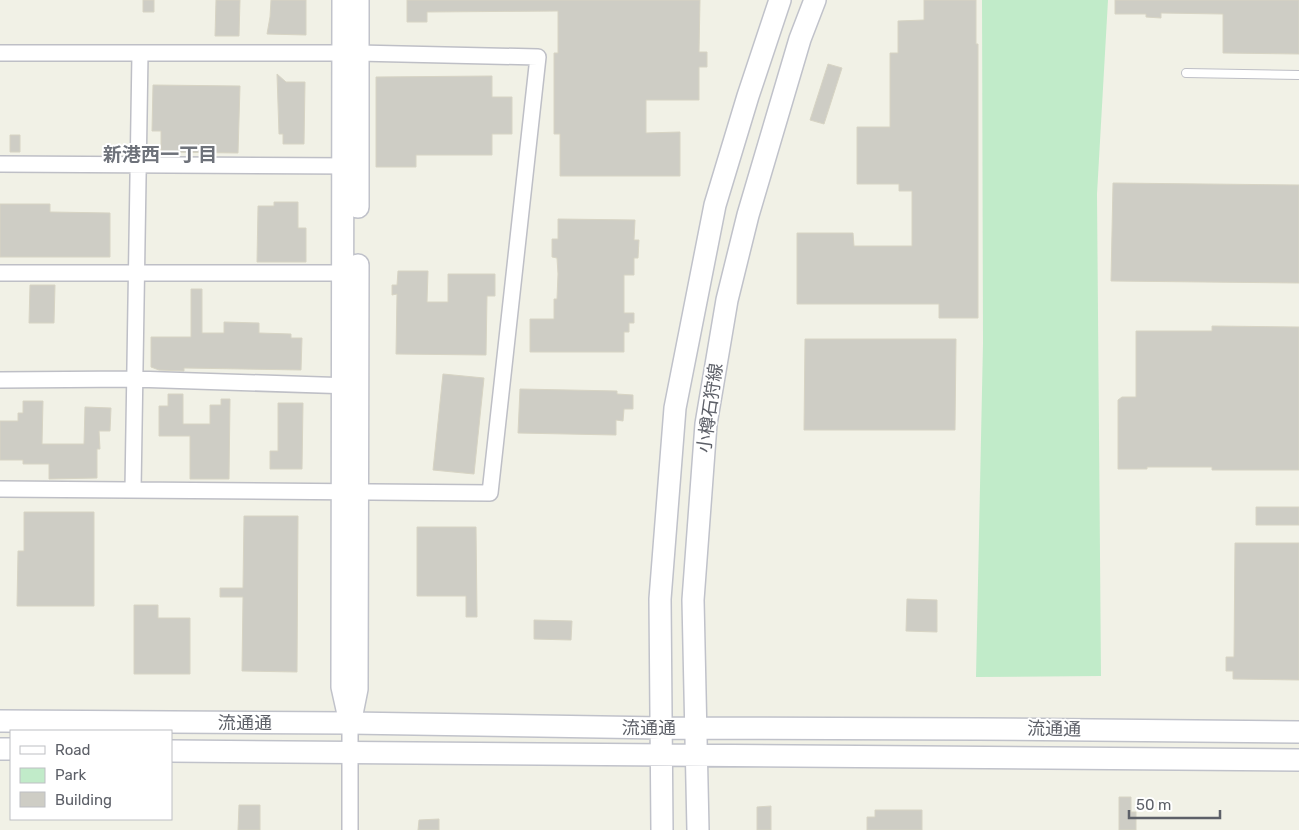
<svg xmlns="http://www.w3.org/2000/svg" width="1299" height="830" font-family="Rubik,'Noto Sans JP',sans-serif">
  <style>
    .green { fill: #c1ebc9 }
    .building { fill: #cecdc5; stroke: #d7d4c4 }
    .lines { fill: none; stroke-linecap: round; stroke-linejoin: round }
    .lane-casing { stroke: #bebfc6; stroke-width: 10 }
    .street-casing { stroke: #bebfc6; stroke-width: 18 }
    .secondary-casing { stroke: #c0c2ca; stroke-width: 24 }
    .lane { stroke: #fff; stroke-width: 8 }
    .street { stroke: #fff; stroke-width: 15 }
    .secondary { stroke: #fff; stroke-width: 21 }
    .labels { text-anchor: middle; stroke-width: 4; stroke-linejoin: round; paint-order: stroke }
    .street-label { font-size: 18px; fill: #5d6068; stroke: #fff }
    .neighbourhood-label { font-size: 19px; font-weight: bold; fill: #6e727a; stroke: #fff }
  </style>
  <rect width="100%" height="100%" fill="#f1f1e6"/>
  <path class="green" d="M982,0H1108L1097,194L1101,676L976,677L983,343Z"/>
  <path class="building" d="M143,0H154V12H143Z
    M216,0H240L239,36H215Z
    M271,0H306V35L267,34L270,17Z
    M407,0H700L699,52H707V67H699V100H646V133L680,132V176H560V134H554V53H558V11L427,12V22H407Z
    M924,0H976V44H978V318H939V304H797V233H853L854,246H912V191H899V184H857V127H890V53H898V21L924,20Z
    M1115,0H1299V54L1223,53V14L1161,13V18L1146,17V14H1115Z
    M828,64L842,68L824,124L810,120Z
    M277,74L286,82H305L304,144H283V134H279Z
    M492,76V97H512V134H492V155H416V167H376V77Z
    M153,85L240,86L238,153L161,152V131H152Z
    M10,135H20V152H10Z
    M1113,183L1299,185V283L1111,281Z
    M274,202H298V228H306V262H257L258,206H274Z
    M0,204H50V212L110,213V257H0Z
    M558,219L635,220L634,240H639L638,258H634V275H624V313H634V323H629V332H624V352H530V319H554V299H557L558,274L557,258L552,257V239H558Z
    M398,271H428L427,302H448V274H495V296H487L486,355L396,354L397,294L392,295V285H397Z
    M30,285H55L54,323H29Z
    M191,289H202V333H224V322L259,323V333L291,334V338H302L301,370L184,368V371L159,370L151,367V337H191Z
    M1212,326L1299,327V470H1212V467H1147V469H1118V400L1122,397H1136V331H1212Z
    M805,339H956L955,430H804Z
    M443,374L484,378L474,474L433,470Z
    M520,389L617,391V394L633,395V409H624L623,421L616,420V435L518,433Z
    M168,394H183V424H210V405H221V399H230L229,479H190V436H159V406H168Z
    M23,401H43L42,444H84L85,407L111,408L110,431H99L100,449H97V478L49,479V464H23V460H0V421H18V413H23Z
    M278,403H303L302,469H270V451H278Z
    M1256,507H1299V525H1256Z
    M24,512H94V606H17L18,551H24Z
    M244,516H298L297,672L242,671L243,597H220V588H243Z
    M417,527H476L477,617H466V596H417Z
    M1235,543H1299V680L1233,679V671H1226V657H1234Z
    M907,599L937,600V632L906,631Z
    M134,605H158V618H190V674H134Z
    M534,620L572,621L571,640L534,639Z
    M1119,797H1131V812H1136V830H1119Z
    M239,805H260V830H238Z
    M771,806V830H757V807Z
    M875,810H922V830H867V817H875Z
    M439,819V830H418L419,820Z"/>
  <g class="lines">
    <defs>
      <path id="lane" d="M1186,73L1299,75"/>
      <path id="street" d="M0,53H358L538,57L490,493L0,489
        M0,164L352,166
        M0,273H351
        M0,380L134,379L351,386
        M133,490L140,54
        M350,723V830"/>
      <path id="secondary" d="M343,0L342,687L350,723
        M358,207V0
        M352,714L357,689L358,265
        M0,721L350,723L662,728L978,729L1299,732
        M0,749H11
        M171,751L1299,760
        M662,830L660,599L675,408L715,205L748,96L780,0
        M698,830L693,600L706,424L727,300L748,215L800,39L815,0"/>
    </defs>
    <use href="#lane" class="lane-casing"/>
    <use href="#street" class="street-casing"/>
    <use href="#secondary" class="secondary-casing"/>
    <use href="#lane" class="lane"/>
    <use href="#street" class="street"/>
    <use href="#secondary" class="secondary"/>
  </g>
  <g class="labels">
    <g class="street-label">
      <text transform="translate(710 408) rotate(-82)" y="6">小樽石狩線</text>
      <text x="245" y="729">流通通</text>
      <text x="649" y="734">流通通</text>
      <text transform="translate(1054 729) rotate(1)" y="6">流通通</text>
    </g>
    <g class="neighbourhood-label">
      <text x="160" y="161">新港西一丁目</text>
    </g>
  </g>
  <rect x="10" y="730" width="162" height="90" fill="#ffffff" stroke="#bebfc3"/>
  <rect x="20" y="746" width="25" height="8" fill="#ffffff" stroke="#bebfc3"/>
  <text x="55" y="755" font-size="15" fill="#5d6068">Road</text>
  <rect x="20" y="768" width="25" height="15" fill="#c1ebc9" stroke="#bebfc3"/>
  <text x="55" y="780" font-size="15" fill="#5d6068">Park</text>
  <rect x="20" y="792" width="25" height="15" fill="#cecdc5" stroke="#bebfc3"/>
  <text x="55" y="805" font-size="15" fill="#5d6068">Building</text>
  <path d="M1129 810v8h91v-8" fill="none" stroke="#5d6068" stroke-width="2.5"/>
  <text x="1136" y="810" font-size="15" fill="#5d6068" stroke="#ffffff" stroke-width="4" paint-order="stroke">50 m</text>
</svg>
